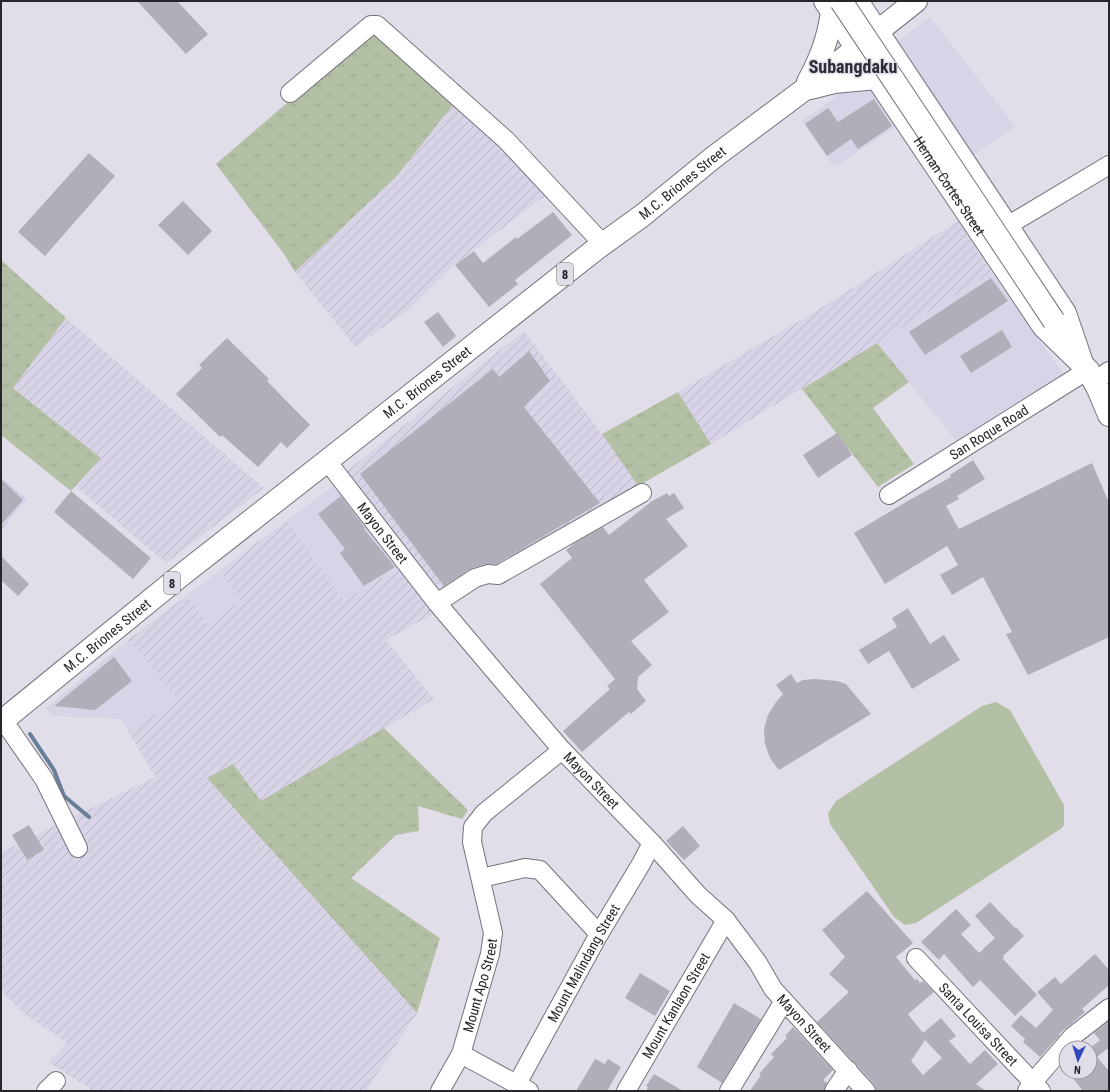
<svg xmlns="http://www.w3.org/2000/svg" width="1110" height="1092" font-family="'Roboto Condensed',sans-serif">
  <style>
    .built { fill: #d8d3e6 }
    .industrial { fill: url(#industrial-furrows) }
    .grass { fill: url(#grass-tufts) }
    .park { fill: #b3c0a6 }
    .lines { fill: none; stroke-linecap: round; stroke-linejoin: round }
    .stream { stroke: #687f98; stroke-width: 4 }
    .building { fill: #b1aeb9; fill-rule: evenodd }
    .minor-casing { stroke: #75727c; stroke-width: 20 }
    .major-casing { stroke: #75727c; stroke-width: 24 }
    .minor { stroke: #fff; stroke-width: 18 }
    .major { stroke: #fff; stroke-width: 22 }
    .major-bridge-casing { stroke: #75727c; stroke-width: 24; stroke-linecap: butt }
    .major-bridge { stroke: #fff; stroke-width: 22 }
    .labels { text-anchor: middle; stroke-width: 3; stroke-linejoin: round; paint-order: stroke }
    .shield { fill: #e1dee9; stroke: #5e5c63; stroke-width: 1 }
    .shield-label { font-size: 13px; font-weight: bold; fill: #262529 }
    .street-label { font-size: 14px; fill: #262529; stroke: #e1dee9 }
    .district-label { font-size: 18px; font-weight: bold; fill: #2d2b33; stroke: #e1dee9 }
  </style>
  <defs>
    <pattern id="industrial-furrows" width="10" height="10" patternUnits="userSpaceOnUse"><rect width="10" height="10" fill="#d8d3e6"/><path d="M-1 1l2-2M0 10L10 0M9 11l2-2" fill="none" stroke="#b9b5c5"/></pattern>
    <pattern id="grass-tufts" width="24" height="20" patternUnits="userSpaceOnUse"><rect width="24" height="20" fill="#b3c0a6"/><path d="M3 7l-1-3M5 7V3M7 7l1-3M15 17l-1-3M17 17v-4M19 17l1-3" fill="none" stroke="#9aa58f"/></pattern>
  </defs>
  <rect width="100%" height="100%" fill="#e1dee9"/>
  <path class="built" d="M930,17L1015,126L970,158L893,45Z
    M849,87L870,88L897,126L834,167L802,121Z
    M992,273L1067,379L961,447L877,343Z
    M333,486L399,568L344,600L287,520Z
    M219,571L241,601L208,624L187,595Z
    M128,640L179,700L128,731L121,719L52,716L46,708Z"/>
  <path class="industrial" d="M455,102L500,143L545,196L454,265L408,310L355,347L295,272L397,176Z
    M958,221L992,273L711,444L678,392L816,311Z
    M66,318L264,488L166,563L76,487L101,458L13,388Z
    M524,331L602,434L638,486L447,602L345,472Z
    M1,478L27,499L1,530Z
    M287,520L344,600L399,568L435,613L386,640L434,699L261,801L233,764L207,778L417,1013L366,1091H93L49,1062L67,1043L27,1016L1,991V852L155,777L128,731L179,700L128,640L187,595L208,624L241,601L219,571Z"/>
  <path class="grass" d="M380,32L455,102L397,176L295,272L284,254L216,164L367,34Z
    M1,260L66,318L13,388L101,458L71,491L1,435Z
    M877,343L909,382L873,408L914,464L878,487L802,389Z
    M678,392L711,444L638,486L602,434Z
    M384,728L468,810L462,819L418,806L419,831L396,835L351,878L440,938L417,1013L207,778L233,764L261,801Z"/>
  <path class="park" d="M996,702L1010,710L1064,805V825L1062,828L916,923L905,925L894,917L830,824L828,813L836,801L982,706Z"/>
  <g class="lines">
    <path class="stream" d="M30,734L54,770L64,796L89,817"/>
  </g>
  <path class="building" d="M137,1H177L208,34L186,54Z
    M874,99L892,126L858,149L851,139L827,156L805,124L828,108L838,122Z
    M89,153L115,176L45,256L18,232Z
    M183,201L212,231L188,255L158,225Z
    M553,212L572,235L515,280L518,284L489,307L455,265L474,251L483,263L516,237L517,239Z
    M991,278L1008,301L925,355L909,332Z
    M438,312L456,336L443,347L424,322Z
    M1002,330L1012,347L971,373L960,356Z
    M227,338L269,379L267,381L310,425L287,448L281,442L258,467L222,435L220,437L176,394L202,368L199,365Z
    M529,351L550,381L524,407L600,503L496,564H485L472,568L444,586L425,561L360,474L493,369L499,377Z
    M837,433L852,455L818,478L803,455Z
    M973,460L985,479L957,496L959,499L946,506L959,529L1092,463L1109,503V637L1028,675L1006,634L1012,632L983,577L952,595L940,575L958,565L947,546L885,584L854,533L906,502L951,477L950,475Z
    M1,479L23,500L1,525Z
    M71,491L151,558L133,579L54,512Z
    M667,493L669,496L674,493L684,508L666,519L688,546L644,580L669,612L631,641L652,665L638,677L637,689L646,701L631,714L629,712L582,752L563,731L610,689L607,686L615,679L540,584L572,558L566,550L576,542L603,527L609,535L652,501Z
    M341,496L365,528L364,529L395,567L364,586L340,553L345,549L318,514Z
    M1,556L29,584L18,596L1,580Z
    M908,608L930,644L944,635L960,660L912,689L889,651L868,664L859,650L897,627L892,618Z
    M114,657L132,681L95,710L54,706Z
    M791,674L797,683L803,680L815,679L837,681L846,684L871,714L779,770L770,758L765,744L764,729L768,715L776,702L783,694L776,685Z
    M29,825L44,850L27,860L12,835Z
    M683,826L700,846L684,860L666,841Z
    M867,891L913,943L896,957L915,980L917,979L920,983L923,981L934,992L908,1014L923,1033L941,1018L956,1036L949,1041L970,1064L985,1050L998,1064L976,1084L986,1091H876L874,1084L817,1022L849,992L829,974L845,957L822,930ZM925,1040L942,1058L923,1075L911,1061Z
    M990,902L1015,928L1016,927L1024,936L1003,956L1004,958L1003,959L1037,995L1015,1016L980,980L973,987L944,954L939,960L921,942L956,909L971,925L961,934L979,953L995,938L975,916Z
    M1095,954L1109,970V985L1082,1009L1085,1012L1059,1034L1060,1035L1040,1057L1023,1042L1025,1039L1011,1026L1021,1015L1036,1028L1053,1010L1037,992L1055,977L1061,984Z
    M640,973L670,991L655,1016L625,998Z
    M734,1003L761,1019L722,1083L697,1067Z
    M1109,1021V1052L1107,1049L1097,1057L1109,1071V1091H1083L1072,1077L1078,1072H1090V1048L1100,1040L1094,1033Z
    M793,1027L833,1070L823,1080L827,1083L824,1091H750L761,1075L759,1074L774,1057L771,1054L787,1038L785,1036Z
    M595,1059L605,1064L608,1059L621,1067L607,1091H576Z
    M654,1074L683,1091H646L648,1087L646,1086Z"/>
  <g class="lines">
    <defs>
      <g id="minor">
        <path d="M290,93L371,25H377L506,140L603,244"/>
        <path d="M1007,226L1109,165"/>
        <path d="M1095,381L1109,371"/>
        <path id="s1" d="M327,461L437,603L503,681L562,750L652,843L698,895L726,920L758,963L773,989L866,1091"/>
        <path id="s2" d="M889,495L1088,370"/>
        <path d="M437,603L475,578L488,574L498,575L642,493"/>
        <path d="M3,720L44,779L78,848"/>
        <path d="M481,878L525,868L540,870L599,934"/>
        <path id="s3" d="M916,958L1041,1091"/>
        <path d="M461,1054L529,1091"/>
        <path id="s4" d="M517,1084L599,934L641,864L652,843"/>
        <path d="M46,1091L56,1081"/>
        <path id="s5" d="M440,1091L461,1054L490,954L493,933L472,842L473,827L484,813L562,750"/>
        <path id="s6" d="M626,1091L726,920"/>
        <path d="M729,1091L784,1001"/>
        <path d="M834,1091L848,1070"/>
        <path d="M1027,1091L1033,1082L1073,1036L1109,1008"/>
      </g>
      <g id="major">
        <path id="s7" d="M825,1L1044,327L1088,370L1099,391L1109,415"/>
        <path d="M857,1L1065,313L1081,360"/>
        <path d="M808,82C821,58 828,39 832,12"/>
        <path d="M810,88L834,82L877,78"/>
        <path id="s8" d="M1,722L179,577L327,461L596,249L643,215L714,157L805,89L916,1"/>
      </g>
    </defs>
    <use href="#minor" class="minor-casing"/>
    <use href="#major" class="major-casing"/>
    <use href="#minor" class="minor"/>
    <use href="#major" class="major"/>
    <defs>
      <path id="major-bridge" d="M841,1L1054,321"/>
    </defs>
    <use href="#major-bridge" class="major-bridge-casing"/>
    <use href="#major-bridge" class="major-bridge"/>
  </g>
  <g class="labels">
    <g class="shield">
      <rect x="557" y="263" width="16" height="22" rx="3"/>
      <rect x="164" y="572" width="16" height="22" rx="3"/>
    </g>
    <g class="shield-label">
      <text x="565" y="279">8</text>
      <text x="172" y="588">8</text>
    </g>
    <g class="street-label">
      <text dy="5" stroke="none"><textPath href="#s8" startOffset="869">M.C. Briones Street</textPath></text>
      <text dy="5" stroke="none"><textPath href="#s7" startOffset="223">Hernan Cortes Street</textPath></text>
      <text dy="5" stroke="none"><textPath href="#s8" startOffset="545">M.C. Briones Street</textPath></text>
      <text dy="5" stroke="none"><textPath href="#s2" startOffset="118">San Roque Road</textPath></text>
      <text dy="5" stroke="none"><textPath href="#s1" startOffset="91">Mayon Street</textPath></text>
      <text dy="5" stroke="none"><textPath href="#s8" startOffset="137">M.C. Briones Street</textPath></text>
      <text dy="5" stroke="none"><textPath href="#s1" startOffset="415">Mayon Street</textPath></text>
      <text dy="5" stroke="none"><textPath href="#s4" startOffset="138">Mount Malindang Street</textPath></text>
      <text dy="5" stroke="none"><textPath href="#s5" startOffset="114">Mount Apo Street</textPath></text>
      <text dy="5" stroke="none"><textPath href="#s6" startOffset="99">Mount Kanlaon Street</textPath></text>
      <text dy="5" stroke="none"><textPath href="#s1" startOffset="739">Mayon Street</textPath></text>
      <text dy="5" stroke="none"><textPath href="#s3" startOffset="91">Santa Louisa Street</textPath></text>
    </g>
    <g class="district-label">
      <text x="853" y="73">Subangdaku</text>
    </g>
  </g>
  <rect width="1110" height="1092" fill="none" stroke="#262529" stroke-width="4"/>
  <g transform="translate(1078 1060) rotate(184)"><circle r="19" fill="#e1dee9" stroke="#96949c"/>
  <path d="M0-3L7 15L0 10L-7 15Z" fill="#314abb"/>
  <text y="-6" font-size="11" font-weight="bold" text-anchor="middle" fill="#262529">N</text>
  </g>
</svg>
